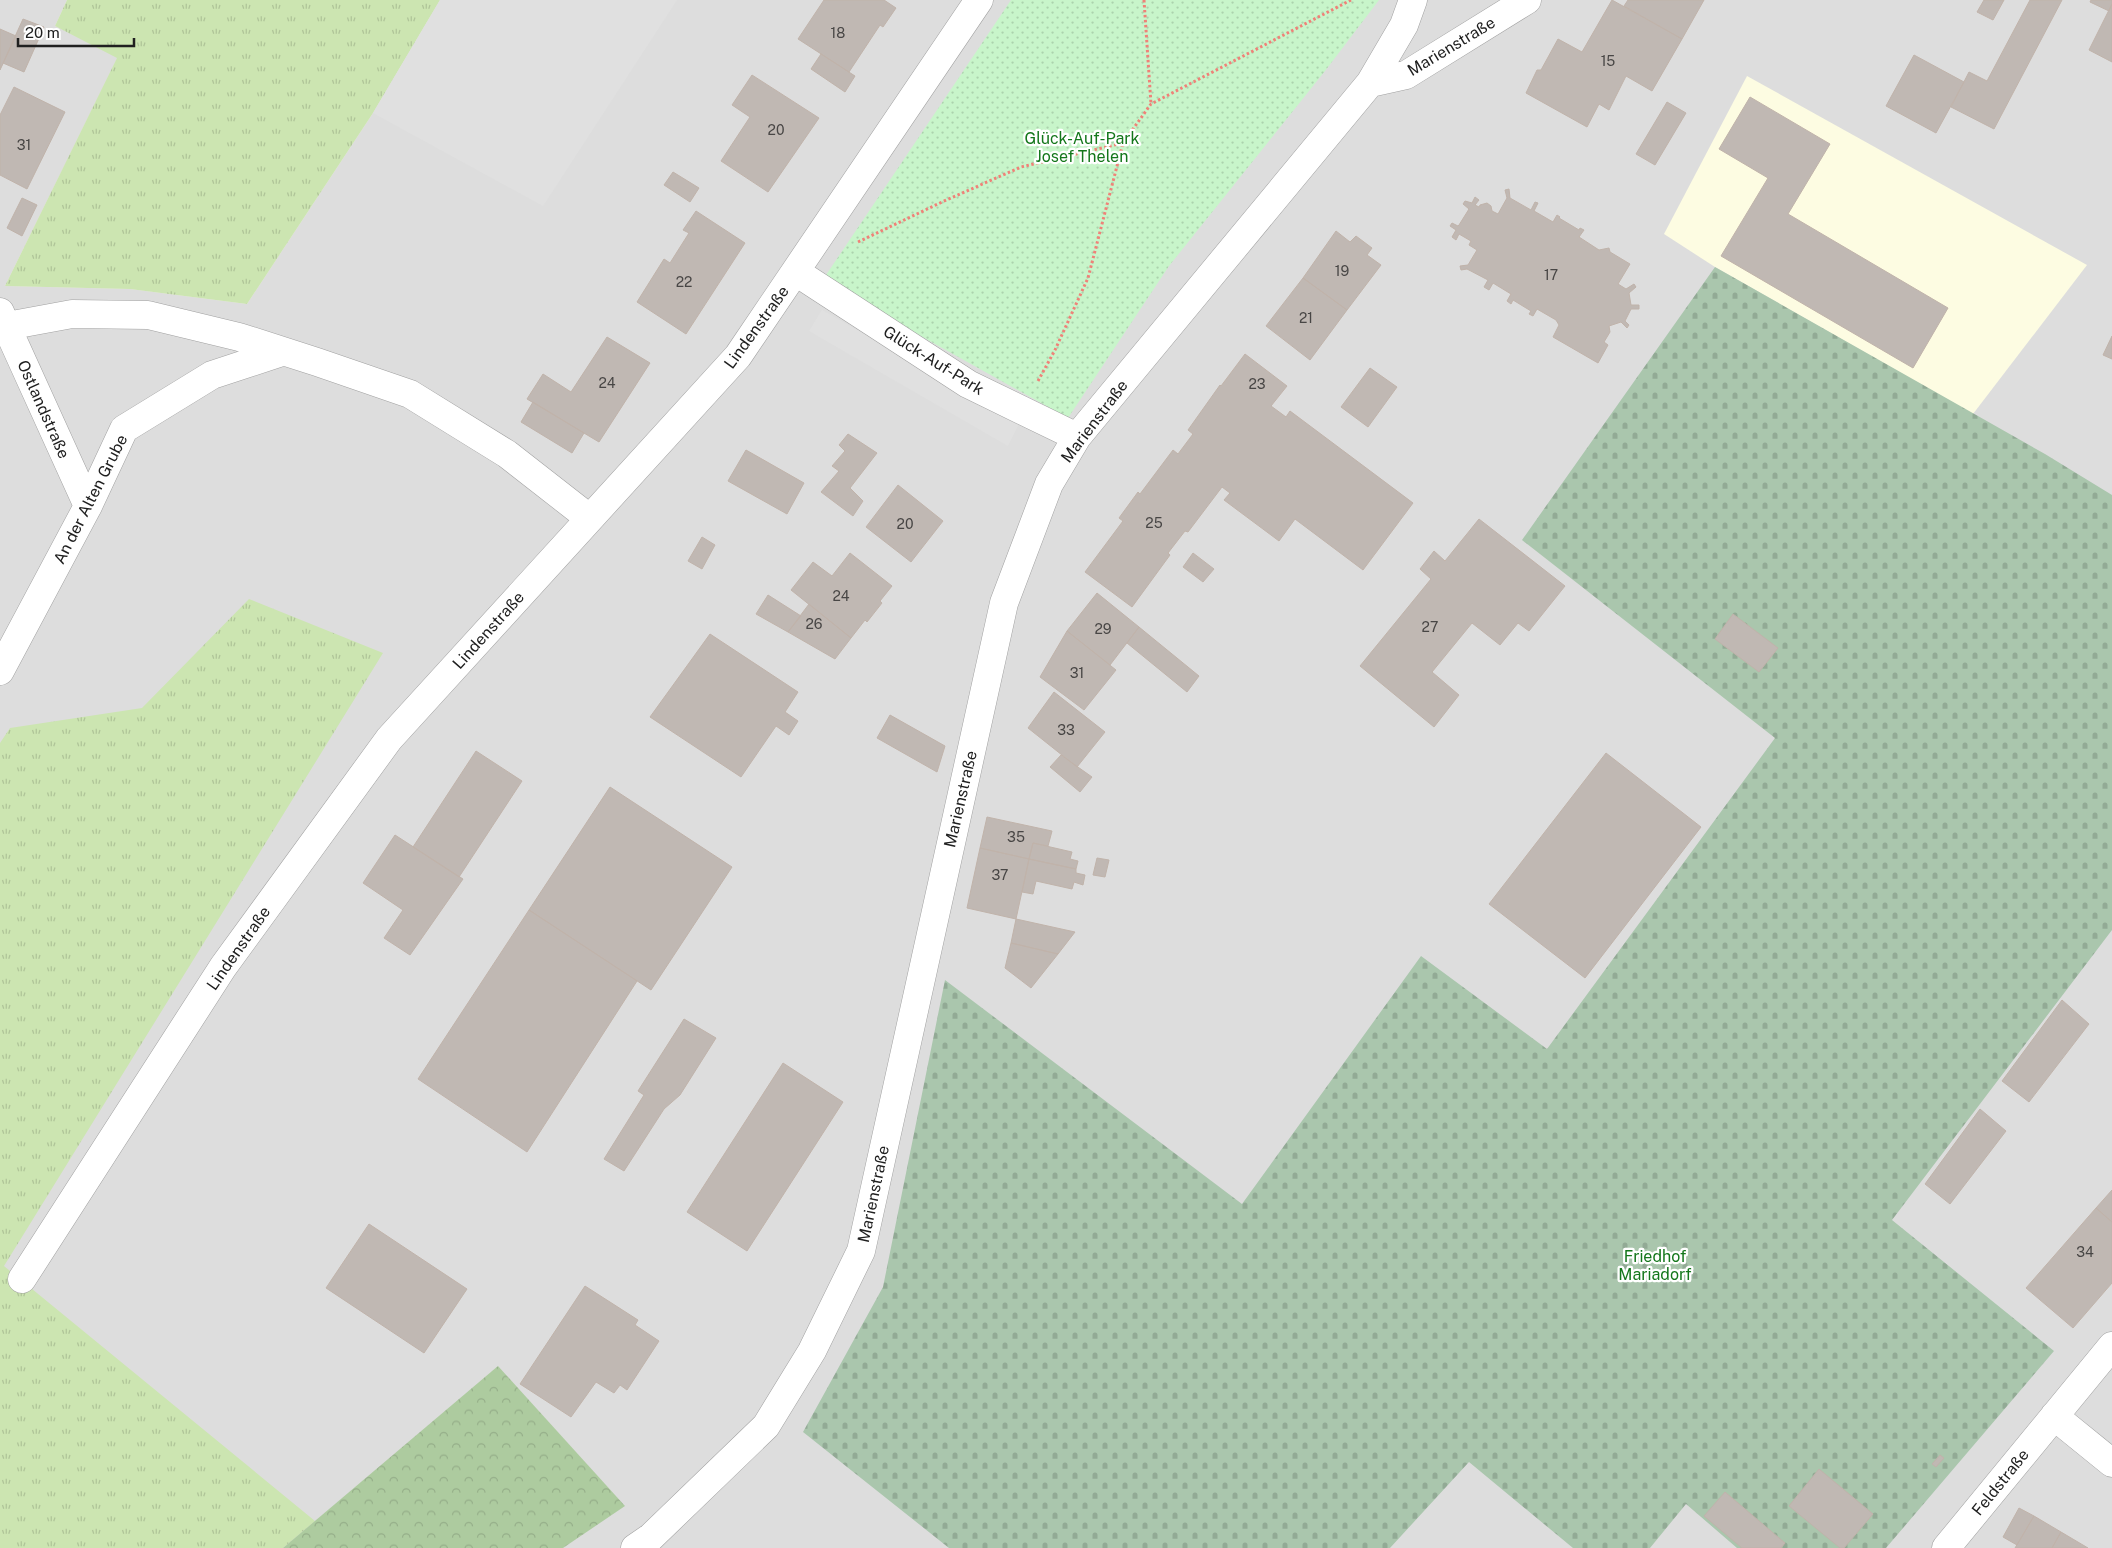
<svg xmlns="http://www.w3.org/2000/svg" width="2112" height="1548" font-family="'Public Sans',sans-serif">
  <style>
    .residential { fill: #ddd }
    .education { fill: #fdfce2 }
    .grass { fill: url(#grass-tufts) }
    .forest { fill: url(#forest-crowns) }
    .cemetery { fill: url(#cemetery-stones) }
    .park { fill: url(#park-dots) }
    .parking { fill: #e0e0e0 }
    .building { fill: #c0b8b3; stroke: #c0b3aa }
    .lines { fill: none; stroke-linecap: round; stroke-linejoin: round }
    .minor-casing { stroke: #a1a1a1; stroke-width: 29 }
    .path { stroke: #ef8278; stroke-width: 3; stroke-dasharray: 2.5 2.5; stroke-linecap: butt }
    .minor { stroke: #fff; stroke-width: 28 }
    .labels { text-anchor: middle; stroke-width: 4.5; stroke-linejoin: round; paint-order: stroke }
    .number-label { font-size: 14px; fill: #484645 }
    .street-label { font-size: 16px; fill: #202020; stroke: #fff }
    .park-label { font-size: 16px; fill: #14771b; stroke: #fff }
  </style>
  <defs>
    <pattern id="grass-tufts" width="24" height="20" patternUnits="userSpaceOnUse" patternTransform="scale(1.25)"><rect width="24" height="20" fill="#cce5b1"/><path d="M3 7l-1-3M5 7V3M7 7l1-3M15 17l-1-3M17 17v-4M19 17l1-3" fill="none" stroke="#afc498"/></pattern>
    <pattern id="forest-crowns" width="20" height="18" patternUnits="userSpaceOnUse" patternTransform="scale(1.25)"><rect width="20" height="18" fill="#adcb9f"/><path d="M2 6a3 3 0 1 1 6 0M12 15a3 3 0 1 1 6 0" fill="none" stroke="#95ae89"/></pattern>
    <pattern id="cemetery-stones" width="16" height="16" patternUnits="userSpaceOnUse" patternTransform="scale(1.25)"><rect width="16" height="16" fill="#aac6ad"/><path d="M2 7V4a2 2 0 0 1 4 0v3zM10 15v-3a2 2 0 0 1 4 0v3z" fill="#92aa95"/></pattern>
    <pattern id="park-dots" width="8" height="8" patternUnits="userSpaceOnUse" patternTransform="scale(1.25)"><rect width="8" height="8" fill="#c8f5ca"/><path d="M2 2h.1M6 6h.1" fill="none" stroke="#acd2ad" stroke-width="1.8" stroke-linecap="round"/></pattern>
  </defs>
  <rect width="100%" height="100%" fill="#efece7"/>
  <path class="residential" d="M0,0H67L55,26L118,57L5,286L130,289L247,304L373,113L440,0H2112V1548H0Z"/>
  <path class="education" d="M1747,76L2087,265L1973,414L1715,267L1664,234Z"/>
  <path class="grass" d="M67,0H440L373,113L247,304L130,289L5,286L117,58L55,26Z
    M249,599L383,653L4,1266L315,1521L283,1548H0V743L10,728L142,708Z"/>
  <path class="forest" d="M498,1366L625,1506L563,1548H283Z"/>
  <path class="cemetery" d="M1715,267L2045,454L2112,495V930L1892,1220L2054,1351L1886,1548H1737L1686,1504L1650,1548H1573L1469,1462L1390,1548H949L803,1432L883,1287L945,980L1242,1204L1421,956L1547,1049L1775,738L1522,540Z"/>
  <path class="park" d="M1011,0H1379L1325,71L1169,266L1068,418L822,281Z"/>
  <path class="parking" d="M440,0H677L543,206L373,113Z
    M822,310L1020,422L1008,446L809,331Z"/>
  <path class="building" d="M824,0H884L896,8L883,27L880,25L849,72L798,39Z
    M1612,0L1682,39L1652,91L1626,76L1609,110L1599,104L1587,127L1526,93L1537,70H1541L1558,39L1582,52Z
    M1628,0H1704L1682,39L1624,6Z
    M1984,0H2004L1993,20L1977,12Z
    M2030,0H2062L1994,129L1951,107L1969,72L1987,81Z
    M2091,0H2112V4L2109,11L2090,2Z
    M2112,4V62L2089,50Z
    M23,19L44,27L24,72L3,63Z
    M0,29L16,36L0,70Z
    M821,54L855,76L845,92L811,69Z
    M1914,55L1964,82L1936,133L1886,106Z
    M752,75L819,118L768,192L721,161L750,117L732,105Z
    M14,87L65,112L27,189L0,175V115Z
    M1750,97L1830,144L1788,214L1948,308L1913,368L1721,256L1768,178L1719,149Z
    M1667,102L1686,113L1655,165L1636,154Z
    M673,172L699,188L690,202L664,185Z
    M1509,189L1510,198L1531,210L1535,202L1538,203L1534,211L1553,222L1557,215L1560,217L1559,218L1579,230L1580,228L1584,230L1579,237L1599,250L1609,248L1610,252L1630,264L1618,284L1626,289L1634,284L1636,287L1629,293L1631,305H1639V309H1631L1625,321L1629,325L1627,328L1621,322L1609,326L1610,332L1604,342L1608,345L1598,363L1553,337L1559,325L1556,320L1537,309L1533,316L1529,314L1531,311L1513,300L1511,304L1507,301L1511,294L1493,283L1489,290L1484,287L1488,280L1467,269L1461,270L1460,266L1468,265L1477,250L1469,245L1471,241L1459,234L1456,240L1452,237L1456,230L1450,226L1452,223L1458,226L1459,225L1469,209L1463,204L1465,201L1472,203L1475,197L1479,200L1475,205L1479,207L1480,205L1487,203L1491,206L1492,211L1498,214L1507,198L1505,190Z
    M22,198L37,205L22,236L7,228Z
    M696,211L745,243L686,334L637,302L664,259L670,263L689,233L683,230Z
    M1336,231L1350,242L1356,236L1372,248L1367,255L1381,265L1347,310L1303,278Z
    M1303,278L1347,310L1310,360L1266,326Z
    M2112,336V359L2103,355Z
    M607,337L650,363L599,442L527,399L543,374L571,392Z
    M1245,354L1287,386L1271,406L1286,417L1290,411L1413,503L1363,570L1295,519L1279,541L1224,500L1230,493L1222,487L1188,532L1185,531L1168,553L1170,555L1132,607L1085,572L1123,521L1119,518L1138,492L1140,494L1173,450L1178,454L1193,434L1188,430L1220,385L1221,386Z
    M1370,368L1397,387L1368,427L1341,407Z
    M533,402L584,433L572,453L521,422Z
    M848,434L877,453L850,488L863,501L853,516L821,492L839,471L832,466L845,451L839,445Z
    M746,450L804,483L787,514L728,481Z
    M898,485L943,521L911,562L866,527Z
    M1479,519L1565,586L1529,631L1518,623L1500,645L1472,623L1432,672L1459,695L1434,727L1360,666L1431,579L1420,569L1434,551L1445,561Z
    M702,537L715,545L702,569L688,561Z
    M850,553L892,586L880,601L882,603L867,622L865,620L851,638L791,590L813,562L832,576Z
    M1193,553L1214,569L1203,582L1183,567Z
    M1097,593L1139,627L1110,665L1067,631Z
    M768,595L801,616L788,632L756,614Z
    M809,604L851,638L835,659L788,632Z
    M1733,614L1778,648L1759,672L1715,639Z
    M1139,627L1199,676L1187,692L1127,643Z
    M1067,631L1116,670L1084,710L1040,677Z
    M710,634L798,692L785,712L798,721L789,735L776,726L741,777L650,717Z
    M1054,692L1105,732L1077,767L1028,728Z
    M890,715L945,746L937,772L877,738Z
    M476,751L522,781L459,877L413,847Z
    M1606,753L1701,827L1585,978L1489,904Z
    M1061,755L1092,777L1080,792L1050,767Z
    M610,787L732,867L651,990L529,910Z
    M987,817L1052,831L1048,846L1033,843L1029,859L980,848Z
    M395,835L463,879L410,955L384,938L403,910L363,883Z
    M1033,843L1072,852L1070,859L1078,861L1076,869L1029,859Z
    M980,848L1029,859L1016,919L967,908Z
    M1097,858L1109,860L1105,877L1093,875Z
    M1029,859L1076,869V873L1085,875L1083,885L1074,882L1072,889L1036,881L1033,894L1022,892Z
    M529,910L637,981L527,1152L418,1079Z
    M1016,919L1075,932L1058,954L1011,943Z
    M1011,943L1058,954L1031,988L1005,968Z
    M2062,1000L2089,1024L2029,1102L2002,1081Z
    M684,1019L716,1038L680,1095L664,1109L624,1171L604,1159L644,1095L638,1091Z
    M783,1063L843,1102L747,1251L687,1212Z
    M1980,1109L2006,1131L1950,1204L1925,1184Z
    M2112,1190V1222L2096,1208Z
    M2096,1208L2112,1222V1283L2073,1328L2026,1288Z
    M369,1224L467,1289L424,1353L326,1288Z
    M585,1286L638,1320L635,1325L659,1341L627,1390L620,1385L614,1393L596,1382L571,1417L520,1384Z
    M1940,1455L1944,1458L1936,1467L1932,1464Z
    M1819,1469L1873,1514L1844,1548H1840L1789,1506Z
    M1725,1492L1785,1543L1781,1548H1742L1704,1516Z
    M2019,1508L2034,1516L2017,1545L2003,1537Z
    M2034,1516L2061,1532L2052,1548H2015Z
    M2061,1532L2088,1548H2052Z"/>
  <g class="lines">
    <defs>
      <path id="minor" d="M1370,83L1406,75L1527,0
        M796,272L968,384L1077,437
        M0,312L88,506
        M7,326L72,314L148,315L239,337L317,362L410,394L507,454L589,518
        M0,671L88,506L124,429L212,375L282,352
        M22,1279L223,967L389,739L738,356L979,0
        M2054,1416L2112,1463
        M635,1548L651,1537L766,1426L812,1351L861,1251L1004,603L1049,484L1077,437L1370,83L1404,25L1413,0
        M1946,1548L2112,1346"/>
    </defs>
    <use href="#minor" class="minor-casing"/>
    <path class="path" d="M1144,0L1151,104
      M858,242L942,202L1021,167L1123,143
      M1038,381L1055,350L1088,278L1123,143L1151,104L1351,0"/>
    <use href="#minor" class="minor"/>
  </g>
  <g class="labels">
    <g class="number-label">
      <text x="838" y="38">18</text>
      <text x="1608" y="66">15</text>
      <text x="776" y="135">20</text>
      <text x="24" y="150">31</text>
      <text x="1342" y="276">19</text>
      <text x="1551" y="280">17</text>
      <text x="684" y="287">22</text>
      <text x="1306" y="323">21</text>
      <text x="607" y="388">24</text>
      <text x="1257" y="389">23</text>
      <text x="1154" y="528">25</text>
      <text x="905" y="529">20</text>
      <text x="841" y="601">24</text>
      <text x="814" y="629">26</text>
      <text x="1430" y="632">27</text>
      <text x="1103" y="634">29</text>
      <text x="1077" y="678">31</text>
      <text x="1066" y="735">33</text>
      <text x="1016" y="842">35</text>
      <text x="1000" y="880">37</text>
      <text x="2085" y="1257">34</text>
    </g>
    <g class="street-label">
      <text transform="translate(1451 46) rotate(-31)" y="6">Marienstraße</text>
      <text transform="translate(756 327) rotate(-54)" y="6">Lindenstraße</text>
      <text transform="translate(934 360) rotate(32)" y="6">Glück-Auf-Park</text>
      <text transform="translate(44 409) rotate(66)" y="6">Ostlandstraße</text>
      <text transform="translate(1094 421) rotate(-53)" y="6">Marienstraße</text>
      <text transform="translate(90 499) rotate(-63)" y="6">An der Alten Grube</text>
      <text transform="translate(488 630) rotate(-48)" y="6">Lindenstraße</text>
      <text transform="translate(960 799) rotate(-77)" y="6">Marienstraße</text>
      <text transform="translate(238 948) rotate(-55)" y="6">Lindenstraße</text>
      <text transform="translate(873 1194) rotate(-78)" y="6">Marienstraße</text>
      <text transform="translate(2000 1482) rotate(-51)" y="6">Feldstraße</text>
    </g>
    <g class="park-label">
      <text x="1082" y="144">Glück-Auf-Park<tspan x="1082" dy="18">Josef Thelen</tspan></text>
      <text x="1655" y="1262">Friedhof<tspan x="1655" dy="18">Mariadorf</tspan></text>
    </g>
  </g>
  <path d="M18 38v8h116v-8" fill="none" stroke="#202020" stroke-width="2.5"/>
  <text x="25" y="38" font-size="15" fill="#202020" stroke="#ffffff" stroke-width="4" paint-order="stroke">20 m</text>
</svg>
